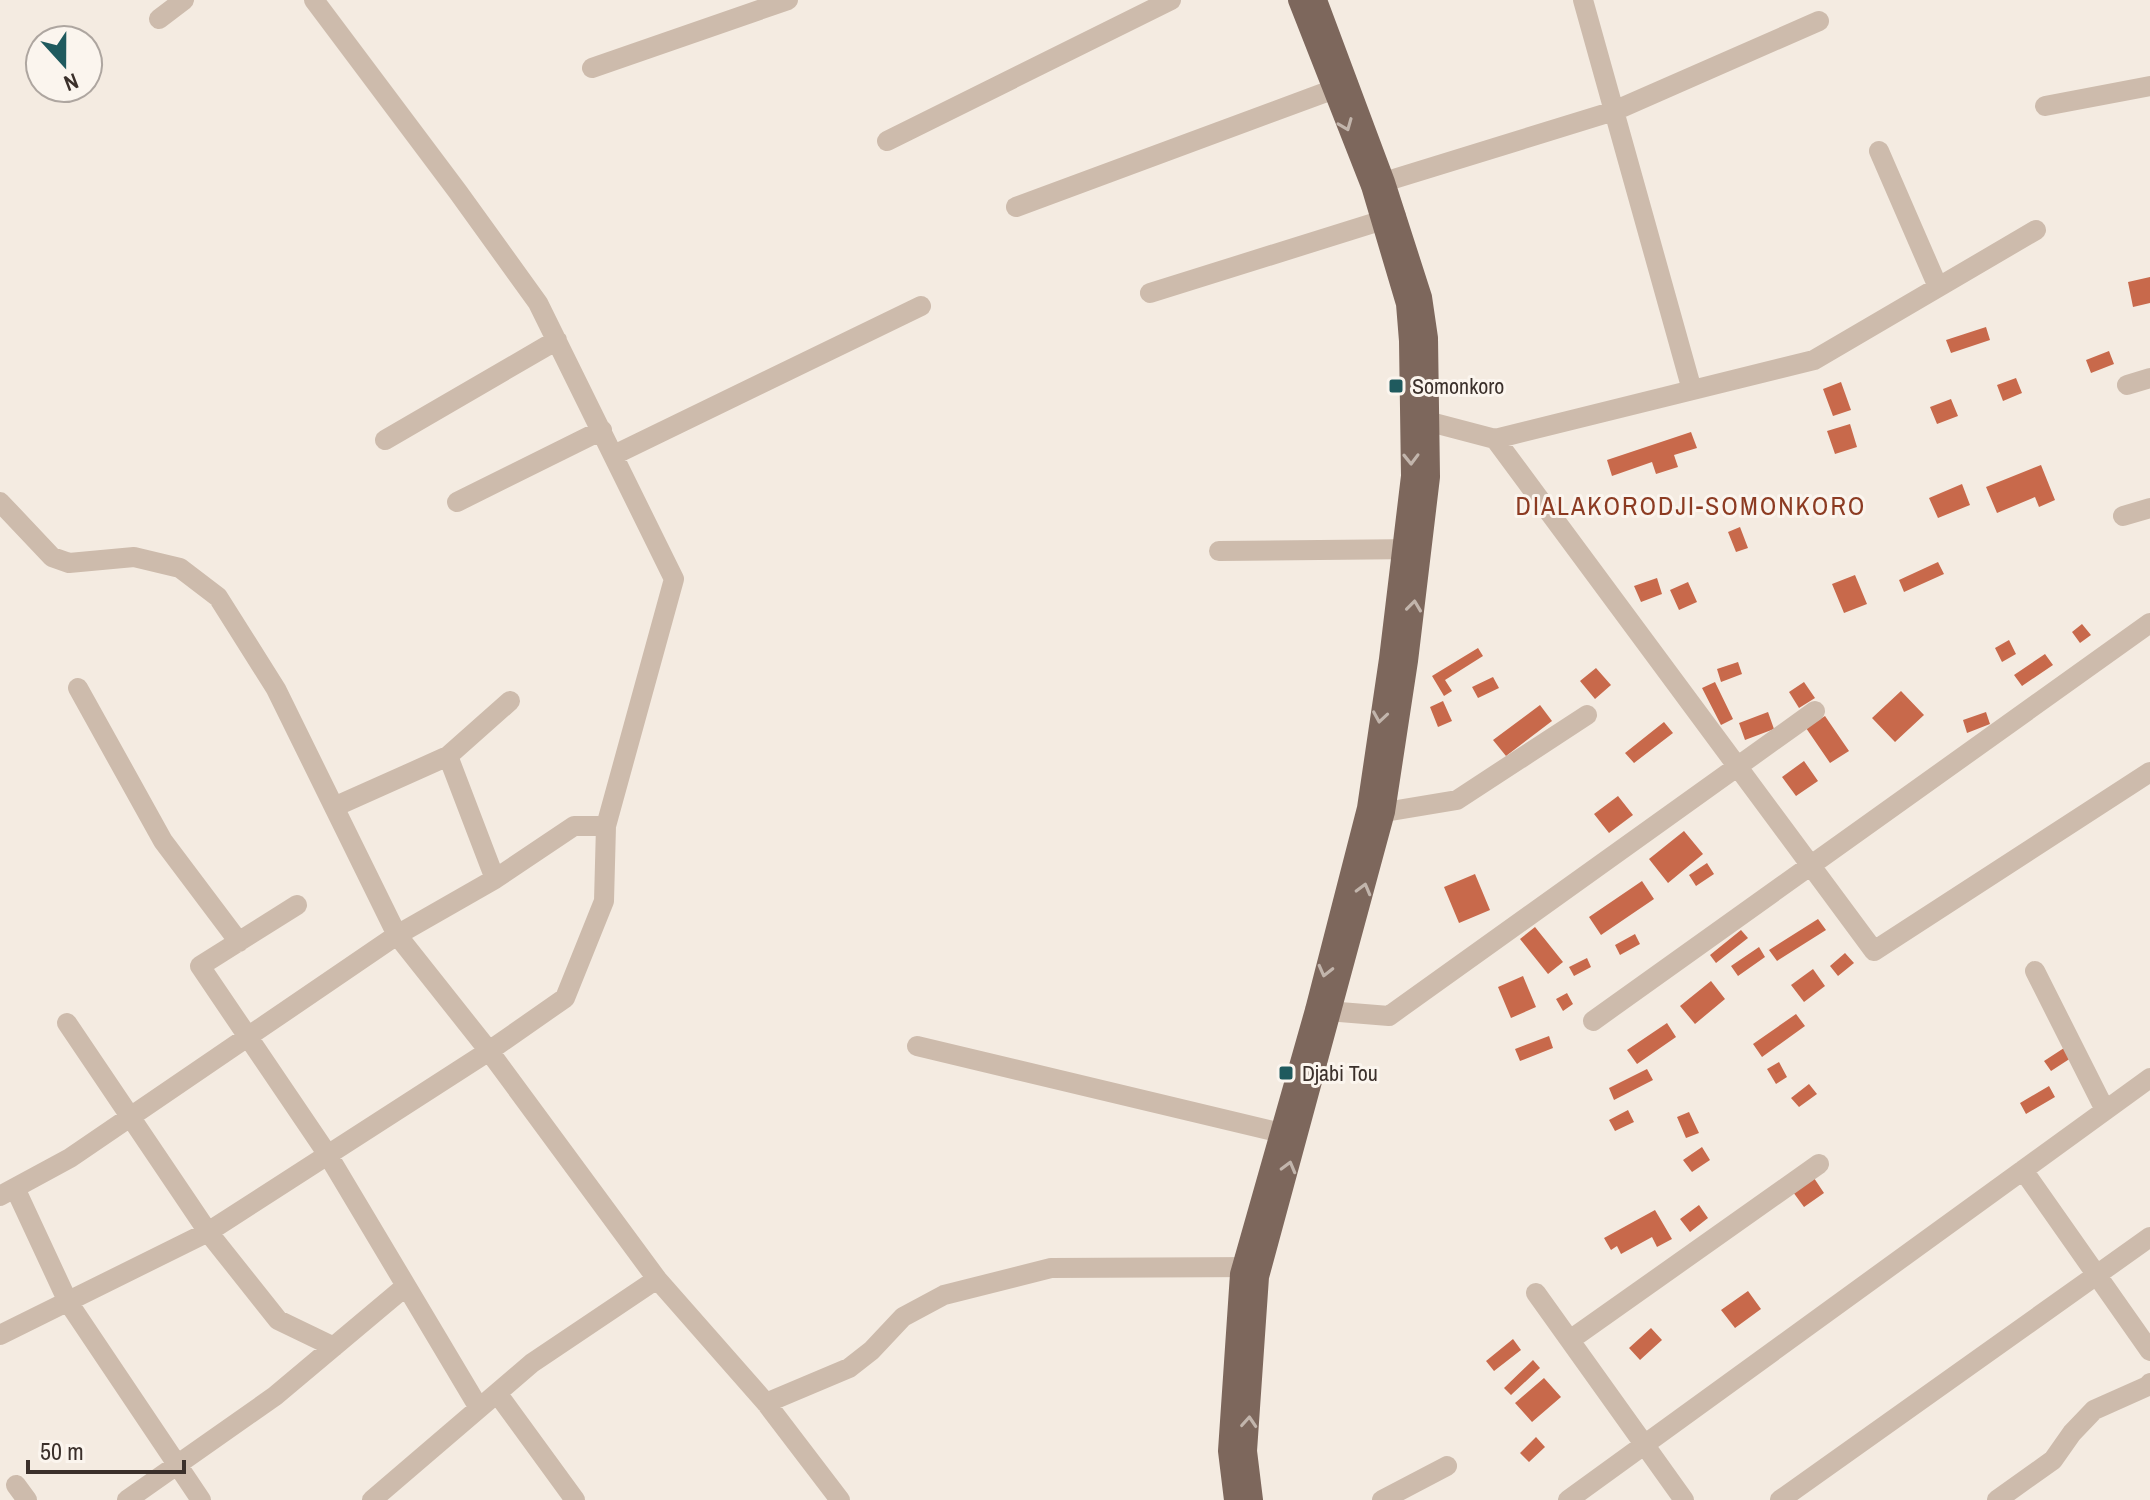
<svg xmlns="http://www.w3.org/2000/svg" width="2150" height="1500" font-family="'Archivo Narrow',sans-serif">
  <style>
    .building { fill: #c8694b }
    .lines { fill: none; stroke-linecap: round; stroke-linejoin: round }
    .minor { stroke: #cdbbac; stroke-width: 20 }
    .major { stroke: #7d675c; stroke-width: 20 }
    .oneway { stroke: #c2b5ac }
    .poi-dot { fill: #1f5a5e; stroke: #fbf5ee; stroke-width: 3 }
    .labels { text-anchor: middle; stroke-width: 6; stroke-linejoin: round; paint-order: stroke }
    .poi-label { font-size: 22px; fill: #3b302b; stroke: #fbf5ee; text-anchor: start }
    .quarter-label { font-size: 26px; letter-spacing: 2px; fill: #8c3b22; stroke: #fbf5ee }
  </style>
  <rect width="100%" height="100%" fill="#f4ebe1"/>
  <path class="building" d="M2150,277V303L2133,307L2128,282Z
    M1986,327L1990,340L1951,353L1946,340Z
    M2109,351L2114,364L2091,373L2086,360Z
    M2016,378L2022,393L2003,401L1997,385Z
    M1841,382L1851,410L1833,416L1823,389Z
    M1951,399L1958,416L1937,424L1930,407Z
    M1850,424L1857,447L1835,454L1827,431Z
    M1691,432L1697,448L1674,455L1678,467L1656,474L1652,462L1612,476L1607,460Z
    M2041,465L2055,500L2039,507L2035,497L1997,513L1986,487Z
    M1962,484L1970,505L1938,518L1929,498Z
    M1740,527L1748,548L1736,552L1728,532Z
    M1938,562L1944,574L1904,592L1899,580Z
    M1855,575L1867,604L1844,613L1832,584Z
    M1657,578L1662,594L1641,602L1634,586Z
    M1688,582L1697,602L1679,610L1670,590Z
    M2082,624L2091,635L2080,643L2072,632Z
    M2009,640L2016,654L2002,662L1995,648Z
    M1478,648L1483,656L1445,680L1452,691L1444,696L1432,676Z
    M2045,654L2053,665L2022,686L2014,675Z
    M1738,662L1742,674L1721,682L1717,669Z
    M1596,668L1611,685L1595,699L1580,681Z
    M1493,677L1499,688L1478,698L1472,687Z
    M1715,682L1733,719L1721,725L1702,688Z
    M1804,682L1815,698L1799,708L1789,692Z
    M1901,691L1924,715L1895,742L1872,718Z
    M1443,701L1452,721L1438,727L1430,707Z
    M1540,705L1552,721L1506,756L1493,740Z
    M1768,712L1774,729L1745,740L1739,723Z
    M1986,712L1990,724L1967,733L1963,720Z
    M1825,716L1849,751L1830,763L1806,728Z
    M1664,722L1673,733L1634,763L1625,753Z
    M1804,761L1818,781L1796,796L1782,777Z
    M1618,796L1633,815L1609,833L1594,814Z
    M1684,831L1703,854L1668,883L1649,859Z
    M1707,863L1714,874L1696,886L1689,875Z
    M1475,874L1490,910L1459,923L1444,887Z
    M1642,881L1654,899L1601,935L1589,917Z
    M1818,919L1826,930L1777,961L1769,950Z
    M1535,927L1563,962L1548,974L1520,939Z
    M1741,930L1748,938L1716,963L1710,955Z
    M1635,934L1640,944L1620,955L1615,945Z
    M1759,947L1765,957L1738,976L1731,966Z
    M1845,953L1854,963L1838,976L1830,966Z
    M1587,958L1591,967L1574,976L1569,967Z
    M1813,969L1825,986L1804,1002L1791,985Z
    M1523,976L1536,1007L1511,1018L1498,987Z
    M1711,981L1725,999L1695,1024L1680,1006Z
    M1567,993L1573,1004L1563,1011L1556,999Z
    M1796,1014L1805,1026L1762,1057L1753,1044Z
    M1667,1023L1676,1037L1637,1064L1627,1050Z
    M1549,1036L1553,1048L1520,1061L1515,1049Z
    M2064,1048L2071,1058L2051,1071L2044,1061Z
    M1779,1062L1787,1077L1776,1084L1767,1069Z
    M1647,1069L1653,1080L1614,1100L1609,1088Z
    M1809,1084L1817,1094L1799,1107L1791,1098Z
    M2049,1086L2055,1097L2026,1114L2020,1103Z
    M1628,1110L1634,1122L1615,1131L1609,1120Z
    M1689,1112L1699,1133L1686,1138L1677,1117Z
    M1702,1147L1710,1160L1692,1172L1683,1160Z
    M1814,1178L1824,1193L1804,1207L1793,1192Z
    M1699,1205L1708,1218L1690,1232L1680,1219Z
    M1655,1210L1672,1239L1657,1247L1652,1237L1621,1254L1617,1246L1611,1250L1604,1238Z
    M1748,1291L1761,1309L1735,1328L1721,1310Z
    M1651,1328L1662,1340L1640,1360L1629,1348Z
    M1513,1339L1521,1350L1494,1371L1486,1361Z
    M1533,1360L1540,1368L1511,1395L1504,1388Z
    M1544,1378L1561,1397L1532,1422L1515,1403Z
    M1536,1437L1545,1447L1529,1462L1520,1453Z"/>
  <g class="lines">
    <path class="minor" d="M314,0L458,192L538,303L674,579L606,826L604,901L565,998L489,1051L657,1279L766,1403L840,1500
      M1583,0L1692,390
      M159,19L184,0
      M592,68L788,0
      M2045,106L2150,86
      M887,141L1171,0
      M1879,151L1938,287
      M1371,186L1614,111L1819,21
      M1016,207L1348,84
      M1150,293L1396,216
      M2127,385L2150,378
      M1415,418L1495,439L1814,360L2036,230
      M1495,439L1874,951L2150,772
      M385,440L557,340
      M614,455L921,306
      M0,502L52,557L69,563L134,557L180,568L218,597L276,689L397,935L489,1051L208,1232L0,1335
      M457,502L602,430
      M2123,516L2150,508
      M1219,551L1419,549
      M78,688L163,841L239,942
      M448,756L495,879
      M334,807L448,756L510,701
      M1370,809L1385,812L1457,800L1587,715
      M297,905L200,966L328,1155L479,1408
      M2035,971L2105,1110
      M1315,1010L1389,1016L1815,711
      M1593,1021L2150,623
      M67,1023L208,1232L278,1320L334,1347
      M917,1046L1294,1136
      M2023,1170L2150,1351
      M15,1188L68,1302L201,1500
      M0,1196L70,1158L397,935L495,879L574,826H606
      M1536,1293L1684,1500
      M1570,1340L1819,1164
      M497,1393L575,1500
      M766,1403L849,1368L872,1350L903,1317L944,1295L1051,1268L1257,1267
      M16,1485L27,1500
      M127,1500L275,1396L406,1286
      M372,1500L532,1363L657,1279
      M1382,1500L1447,1466
      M1568,1500L2150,1078
      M1780,1500L2150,1237
      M1997,1500L2053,1460L2072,1433L2094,1410L2148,1386L2150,1383"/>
    <path class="major" d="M1234,1500L1228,1451L1240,1274L1315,1010L1367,808L1389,659L1411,476L1409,341L1406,304L1371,186L1298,0
      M1253,1500L1247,1451L1259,1277L1385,812L1408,661L1430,477L1428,338L1422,297L1385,182L1317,0"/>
  </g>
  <defs><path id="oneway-chevron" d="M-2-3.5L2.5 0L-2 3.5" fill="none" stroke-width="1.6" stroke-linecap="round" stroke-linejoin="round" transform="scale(2)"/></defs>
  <g class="oneway">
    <use href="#oneway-chevron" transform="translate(1346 125) rotate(68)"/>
    <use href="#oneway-chevron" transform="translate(1411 459) rotate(89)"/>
    <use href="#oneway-chevron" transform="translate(1414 606) rotate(-83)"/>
    <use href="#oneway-chevron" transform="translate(1380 717) rotate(99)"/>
    <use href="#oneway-chevron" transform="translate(1364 889) rotate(-75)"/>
    <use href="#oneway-chevron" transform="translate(1325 971) rotate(104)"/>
    <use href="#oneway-chevron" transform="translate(1289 1167) rotate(-75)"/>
    <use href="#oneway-chevron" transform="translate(1249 1422) rotate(-86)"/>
  </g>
  <g class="poi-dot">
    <rect x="1388" y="378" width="16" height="16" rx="4"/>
    <rect x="1278" y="1065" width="16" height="16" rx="4"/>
  </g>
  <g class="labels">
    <g class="poi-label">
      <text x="1412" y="394">Somonkoro</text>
      <text x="1302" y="1081">Djabi Tou</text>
    </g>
    <g class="quarter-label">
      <text x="1691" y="515">DIALAKORODJI-SOMONKORO</text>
    </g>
  </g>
  <g transform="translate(64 64) rotate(159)"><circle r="38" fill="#fbf5ee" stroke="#aea6a0" stroke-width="2"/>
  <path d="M0-6L14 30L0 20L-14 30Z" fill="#1f5a5e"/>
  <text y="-12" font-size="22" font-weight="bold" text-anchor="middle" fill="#3b302b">N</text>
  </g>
  <path d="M28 1460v12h156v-12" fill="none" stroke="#3b302b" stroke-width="4"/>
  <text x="40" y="1460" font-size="24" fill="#3b302b" stroke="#fbf5ee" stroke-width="6" paint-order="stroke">50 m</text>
</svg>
